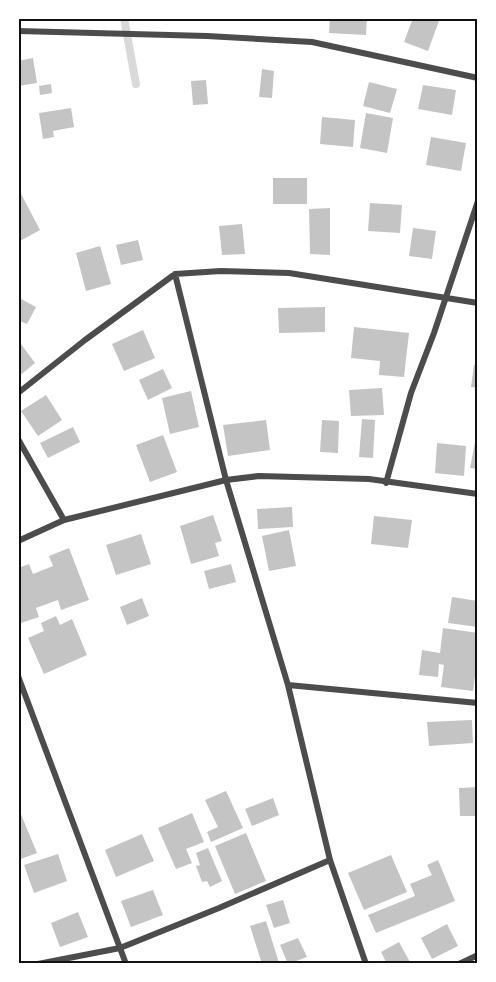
<svg xmlns="http://www.w3.org/2000/svg" width="496" height="982" font-family="'PT Sans Narrow',sans-serif">
  <style>
    .lines { fill: none; stroke-linecap: round; stroke-linejoin: round }
    .stream { stroke: #d9d9d9; stroke-width: 8 }
    .building { fill: #c4c4c4 }
    .minor { stroke: #4c4c4c; stroke-width: 6 }
    .neatline { fill: none; stroke: #111; stroke-width: 2 }
  </style>
  <rect width="100%" height="100%" fill="#fff"/>
  <g class="lines">
    <path class="stream" d="M124,18L136,84"/>
  </g>
  <path class="building" d="M330,18H367L366,35L329,33Z
    M413,18H440L428,51L404,42Z
    M33,58L37,83L18,86V61Z
    M262,69L274,71L272,98L259,97Z
    M206,80L208,104L193,105L191,81Z
    M369,82L397,89L390,113L363,106Z
    M51,84L52,93L40,95L39,86Z
    M423,85L456,90L452,115L418,109Z
    M71,108L74,127L53,131L54,137L43,139L39,113Z
    M366,113L393,118L387,153L360,148Z
    M322,117L355,120L353,147L320,144Z
    M431,137L466,143L461,171L426,165Z
    M273,178H307V204H273Z
    M18,188L40,230L18,242Z
    M370,203L402,205L400,233L368,231Z
    M330,208V255L310,254L309,209Z
    M242,224L245,254L222,255L219,226Z
    M413,228L436,231L432,259L409,256Z
    M138,240L143,260L121,265L116,245Z
    M100,246L111,284L86,291L76,253Z
    M21,299L36,307L27,324L18,320V305Z
    M325,307V332L279,333L278,308Z
    M354,327L409,333L404,377L379,375L380,361L351,358Z
    M143,330L155,358L124,371L112,344Z
    M18,340L35,363L18,377Z
    M474,365H478V388L471,387Z
    M163,369L172,388L148,400L139,380Z
    M382,388L384,415L351,416L349,390Z
    M191,391L199,427L170,434L162,398Z
    M46,395L62,420L38,436L21,411Z
    M362,419L375,420L373,458L359,457Z
    M266,420L270,450L228,456L223,425Z
    M322,420L339,421L338,453L320,452Z
    M73,427L80,442L48,458L40,443Z
    M477,432H478V469L470,468Z
    M163,435L177,472L150,482L136,445Z
    M437,443L466,446L464,476L435,473Z
    M292,507L293,527L258,529L257,509Z
    M213,515L222,541L215,543L219,556L191,564L180,526Z
    M374,516L412,520L408,548L371,544Z
    M289,530L296,566L269,571L262,536Z
    M141,534L151,564L116,575L106,545Z
    M69,548L89,600L61,610L58,600L36,608L39,617L18,624V568L29,564L33,574L53,566L49,556Z
    M231,564L236,582L209,589L204,571Z
    M452,597L478,601V627L448,623Z
    M142,598L149,616L127,625L120,607Z
    M56,616L60,625L72,619L87,655L44,674L28,638L44,631L41,623Z
    M443,628L478,633V669H476L473,691L441,687L444,665L439,664L438,677L419,675L422,650L440,653Z
    M472,720L473,743L429,746L427,722Z
    M478,787V816H460L459,788Z
    M226,791L243,828L211,842L207,832L218,827L205,800Z
    M273,798L279,815L252,826L245,809Z
    M18,807L37,853L18,860Z
    M192,813L204,842L186,849L192,863L176,869L158,828Z
    M246,833L266,881L235,894L215,846Z
    M142,834L154,861L116,877L105,850Z
    M208,848L222,881L210,887L207,881L202,882L196,866L200,865L196,853Z
    M58,854L67,881L34,893L24,865Z
    M391,855L407,892L364,910L348,873Z
    M438,860L455,901L376,933L368,915L415,896L410,884L432,875L427,865Z
    M153,890L163,915L131,927L121,901Z
    M283,900L290,923L274,928L266,905Z
    M78,912L88,937L60,947L51,923Z
    M266,921L279,963L277,964H262L250,926Z
    M447,924L458,946L432,959L421,938Z
    M298,938L307,957L288,964L280,945Z
    M399,942L411,964H387L381,952Z"/>
  <g class="lines">
    <path class="minor" d="M18,31L207,36L312,42L478,78
      M175,274L226,480L288,685L330,860L366,964
      M18,393L85,340L175,274L221,271L289,273L478,303
      M18,439L64,520
      M386,483L411,393L434,333L478,201
      M18,541L64,520L226,480L259,476L369,479L478,494
      M18,676L126,964
      M288,685L478,703
      M38,964L120,948L219,908L330,860
      M459,964L478,955"/>
  </g>
  <rect width="496" height="982" fill="none" stroke="#ffffff" stroke-width="39"/>
  <rect x="20" y="20" width="456" height="942" class="neatline"/>
</svg>
